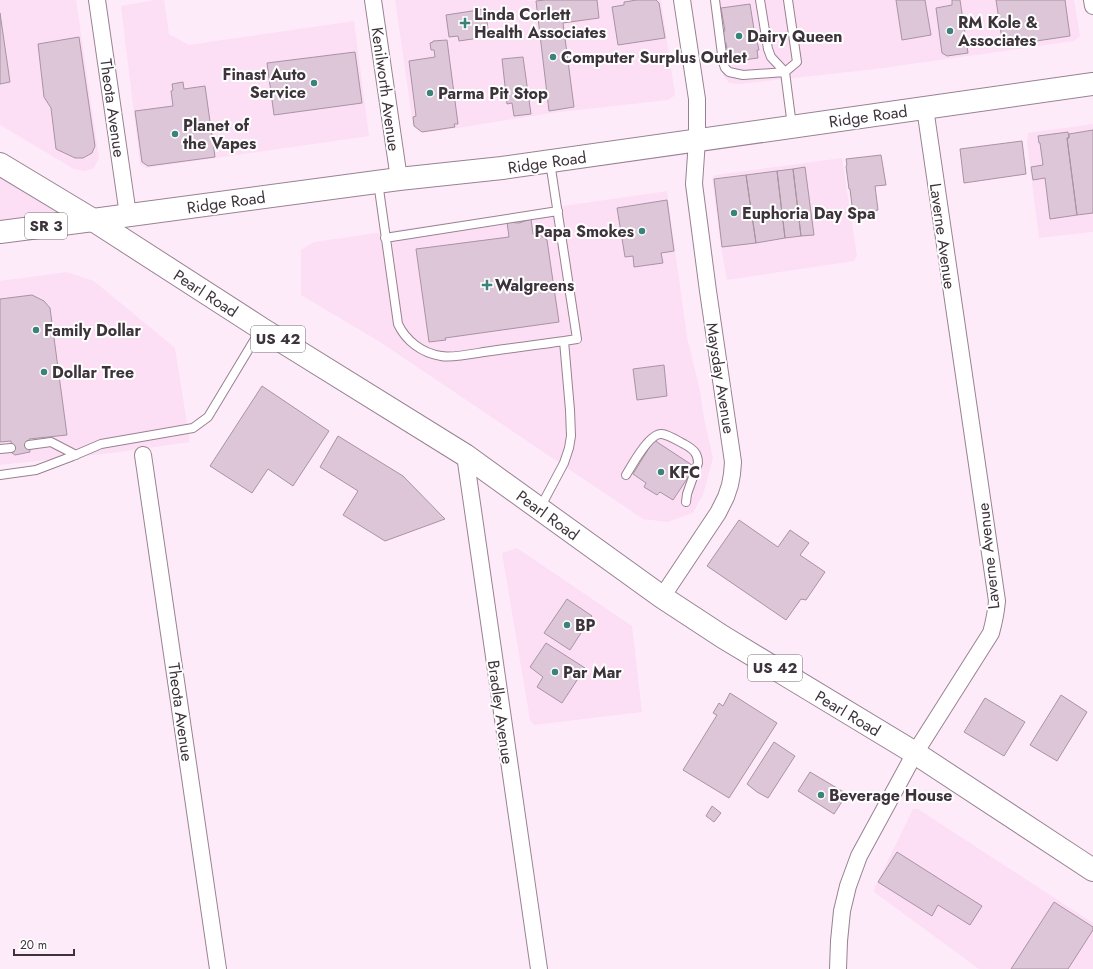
<svg xmlns="http://www.w3.org/2000/svg" width="1093" height="969" font-family="Jost,sans-serif">
  <style>
    .built { fill: #fddff5 }
    .building { fill: #ddc6d7; stroke: #a993a3 }
    .lines { fill: none; stroke-linecap: round; stroke-linejoin: round }
    .lane-casing { stroke: #988292; stroke-width: 10 }
    .street-casing { stroke: #988292; stroke-width: 18 }
    .secondary-casing { stroke: #988292; stroke-width: 24 }
    .primary-casing { stroke: #988292; stroke-width: 24 }
    .lane { stroke: #fff; stroke-width: 8 }
    .street { stroke: #fff; stroke-width: 16 }
    .secondary { stroke: #fff; stroke-width: 22 }
    .primary { stroke: #fff; stroke-width: 22 }
    .poi-dot { fill: #3b827a; stroke: #fff; stroke-width: 1.5 }
    .labels { text-anchor: middle; stroke-width: 4; stroke-linejoin: round; paint-order: stroke }
    .shield { fill: #fff; stroke: #777176; stroke-width: 1 }
    .shield-label { font-size: 15px; font-weight: bold; fill: #3d343b }
    .poi-label { font-size: 16px; font-weight: bold; fill: #3d343b; stroke: #fff; text-anchor: start }
    .street-label { font-size: 16px; fill: #3d343b; stroke: #fff }
  </style>
  <rect width="100%" height="100%" fill="#feebf9"/>
  <path class="built" d="M0,0H76L99,158L94,168L84,171L74,169L0,125Z
    M155,0H164L169,34L189,45L354,21L369,136L146,168L140,164L121,6Z
    M395,0H527V1L536,0H661L675,94L674,96L668,100L551,113L439,131L422,132L413,126Z
    M712,0H1074L1080,36L1074,41L876,69L739,84L729,83L723,75Z
    M1093,124V232L1039,238L1027,143L1028,133Z
    M842,158L857,256L854,261L727,280L721,247L712,178L715,175Z
    M0,171L79,220L0,230Z
    M667,191L687,337L700,391L704,418L713,458L703,495L693,513L667,522L643,519L380,342L301,295V250L314,242Z
    M67,272L94,281L175,348L190,442L112,453L0,465V281Z
    M517,548L632,626L642,712L534,725L530,720L502,553Z
    M913,809H918L1093,923V969H979L874,892L875,887Z"/>
  <path class="building" d="M545,0H597L599,18L563,23L574,107L549,111L536,1Z
    M637,0H656L659,3L665,38L618,45L612,7L624,5V2Z
    M896,0H925L931,35L902,40Z
    M952,0H960L968,53L947,56L942,53L936,8L952,5Z
    M996,0H1065L1070,36L1003,46Z
    M750,4L756,42L757,41L759,50H757L758,58L729,62L726,43H724L722,32L725,31L721,8Z
    M485,9L488,29L478,30L479,38L459,41L458,36L449,37L446,15Z
    M0,13L10,82L0,84Z
    M79,37L95,146L92,153L83,158H75L56,149L51,108L44,97L38,44Z
    M447,40L458,124H454L455,127L422,132L414,126L413,117L416,116L409,61L435,57L434,50H431L430,43L433,42V41Z
    M355,52L362,103L274,115L267,63Z
    M523,57L531,114L514,116L512,103L507,104L502,59Z
    M183,82L184,89L205,86L215,157L148,166L142,162L135,111L173,106L171,91L173,90L172,84Z
    M1093,130V213L1077,215L1067,138H1069V134Z
    M1068,132L1069,138H1067L1077,215L1050,219L1045,178L1033,180L1031,167L1043,165L1040,143H1039L1038,136Z
    M1022,141L1026,174L964,183L960,149Z
    M881,155L886,185L875,186L878,210L874,211V215L864,216V213L853,214L850,189H849L846,166L847,165L846,159Z
    M805,167L814,235L801,236L793,169Z
    M793,169L801,236L785,238L777,171Z
    M777,171L785,238L756,243L746,175Z
    M746,175L756,243L722,247L714,179Z
    M667,200L674,251L661,253L663,263L634,267L633,256L625,257L617,208Z
    M531,219L533,234L537,233L547,240L559,322L445,338L446,340L429,342L416,249L509,237L507,222L519,223Z
    M32,295L44,301L50,308L67,435L29,439L30,452L15,455L12,453L11,441L0,442V299Z
    M664,365L667,396L637,400L633,369Z
    M262,386L329,431L293,486L268,469L252,493L210,466Z
    M338,436L403,476L445,519L385,541L343,515L358,491L320,467Z
    M654,440L695,467L673,500L660,492L657,495L644,487L646,483L633,474Z
    M739,520L778,547L790,530L809,543L800,555L825,572L806,600L801,599L786,620L707,566Z
    M567,599L592,616L570,650L544,633Z
    M546,643L585,668L562,703L537,687L543,677L530,667Z
    M730,693L777,723L729,798L683,770L717,715L713,713L719,703L723,706Z
    M1061,695L1087,712L1057,761L1030,745Z
    M985,698L1025,722L1004,756L964,732Z
    M774,742L795,756L768,798L757,792L747,784Z
    M810,772L847,794L834,814L798,791Z
    M712,806L721,813L714,822L706,816Z
    M897,852L982,906L970,925L938,905L932,916L878,882Z
    M1054,902L1093,927V930L1068,969H1011Z"/>
  <g class="lines">
    <defs>
      <path id="lane" d="M715,0L723,62L725,68L729,72L743,75L785,72L797,62L788,0
        M760,0L768,49L771,57L785,72L792,126
        M378,182L398,324C406,341 422,353 441,356C452,358 472,354 484,352C511,348 537,345 564,341
        M385,238L558,211
        M29,445L51,442L76,455
        M0,449L11,448
        M0,475L36,470L73,456L101,444L193,428L208,417L261,329
        M626,475C632,465 650,432 662,434C669,435 678,441 684,444C693,449 698,453 698,463L687,494L686,502
        M540,508L564,463L569,448L571,436L570,410L564,341L577,339L550,162"/>
      <path id="street" d="M97,0L128,215
        M373,0L399,179
        M1092,0L1093,6
        M143,455L218,969
        M465,455L539,969
        M662,597L718,513L726,497L730,485L732,474L733,462L708,291L694,184L697,140V99L682,0
        M838,969L839,941L842,911L848,886L859,856L915,753L991,633C994,622 996,612 997,601L925,108"/>
      <path id="secondary" d="M93,220L399,179L502,168L1093,84"/>
      <path id="primary" d="M0,164L93,220L262,329L465,455L662,597L723,637L915,753L1093,870
        M0,232L93,220"/>
    </defs>
    <use href="#lane" class="lane-casing"/>
    <use href="#street" class="street-casing"/>
    <use href="#secondary" class="secondary-casing"/>
    <use href="#primary" class="primary-casing"/>
    <use href="#lane" class="lane"/>
    <use href="#street" class="street"/>
    <use href="#secondary" class="secondary"/>
    <use href="#primary" class="primary"/>
  </g>
  <g class="poi-dot">
    <path d="M463 17h4v4h4v4h-4v4h-4v-4h-4v-4h4z"/>
    <circle cx="950" cy="31" r="4"/>
    <circle cx="739" cy="36" r="4"/>
    <circle cx="553" cy="57" r="4"/>
    <circle cx="314" cy="83" r="4"/>
    <circle cx="430" cy="93" r="4"/>
    <circle cx="175" cy="134" r="4"/>
    <circle cx="734" cy="213" r="4"/>
    <circle cx="642" cy="231" r="4"/>
    <path d="M485 279h4v4h4v4h-4v4h-4v-4h-4v-4h4z"/>
    <circle cx="36" cy="330" r="4"/>
    <circle cx="44" cy="372" r="4"/>
    <circle cx="661" cy="472" r="4"/>
    <circle cx="567" cy="625" r="4"/>
    <circle cx="555" cy="672" r="4"/>
    <circle cx="821" cy="795" r="4"/>
  </g>
  <g class="labels">
    <g class="shield">
      <rect x="25" y="213" width="42" height="26" rx="3"/>
      <rect x="251" y="326" width="54" height="26" rx="3"/>
      <rect x="748" y="655" width="54" height="26" rx="3"/>
    </g>
    <g class="shield-label">
      <text x="46" y="231">SR 3</text>
      <text x="278" y="344">US 42</text>
      <text x="775" y="673">US 42</text>
    </g>
    <g class="poi-label">
      <text x="474" y="20">Linda Corlett<tspan x="474" dy="18">Health Associates</tspan></text>
      <text x="958" y="28">RM Kole &amp;<tspan x="958" dy="18">Associates</tspan></text>
      <text x="747" y="42">Dairy Queen</text>
      <text x="561" y="63">Computer Surplus Outlet</text>
      <text x="306" y="80" text-anchor="end">Finast Auto<tspan x="306" dy="18">Service</tspan></text>
      <text x="438" y="99">Parma Pit Stop</text>
      <text x="183" y="131">Planet of<tspan x="183" dy="18">the Vapes</tspan></text>
      <text x="742" y="219">Euphoria Day Spa</text>
      <text x="634" y="237" text-anchor="end">Papa Smokes</text>
      <text x="495" y="291">Walgreens</text>
      <text x="44" y="336">Family Dollar</text>
      <text x="52" y="378">Dollar Tree</text>
      <text x="669" y="478">KFC</text>
      <text x="575" y="631">BP</text>
      <text x="563" y="678">Par Mar</text>
      <text x="829" y="801">Beverage House</text>
    </g>
    <g class="street-label">
      <text transform="translate(386 89) rotate(82)" y="6">Kenilworth Avenue</text>
      <text transform="translate(113 108) rotate(82)" y="6">Theota Avenue</text>
      <text transform="translate(868 116) rotate(-8)" y="6">Ridge Road</text>
      <text transform="translate(547 162) rotate(-8)" y="6">Ridge Road</text>
      <text transform="translate(226 202) rotate(-8)" y="6">Ridge Road</text>
      <text transform="translate(943 236) rotate(82)" y="6">Laverne Avenue</text>
      <text transform="translate(206 293) rotate(33)" y="6">Pearl Road</text>
      <text transform="translate(721 378) rotate(81)" y="6">Maysday Avenue</text>
      <text transform="translate(548 515) rotate(36)" y="6">Pearl Road</text>
      <text transform="translate(988 556) rotate(-96)" y="6">Laverne Avenue</text>
      <text transform="translate(181 712) rotate(82)" y="6">Theota Avenue</text>
      <text transform="translate(501 712) rotate(82)" y="6">Bradley Avenue</text>
      <text transform="translate(848 713) rotate(31)" y="6">Pearl Road</text>
    </g>
  </g>
  <path d="M14 949v6h60v-6" fill="none" stroke="#3d343b" stroke-width="2"/>
  <text x="20" y="949" font-size="12" fill="#3d343b" stroke="#ffffff" stroke-width="3" paint-order="stroke">20 m</text>
</svg>
